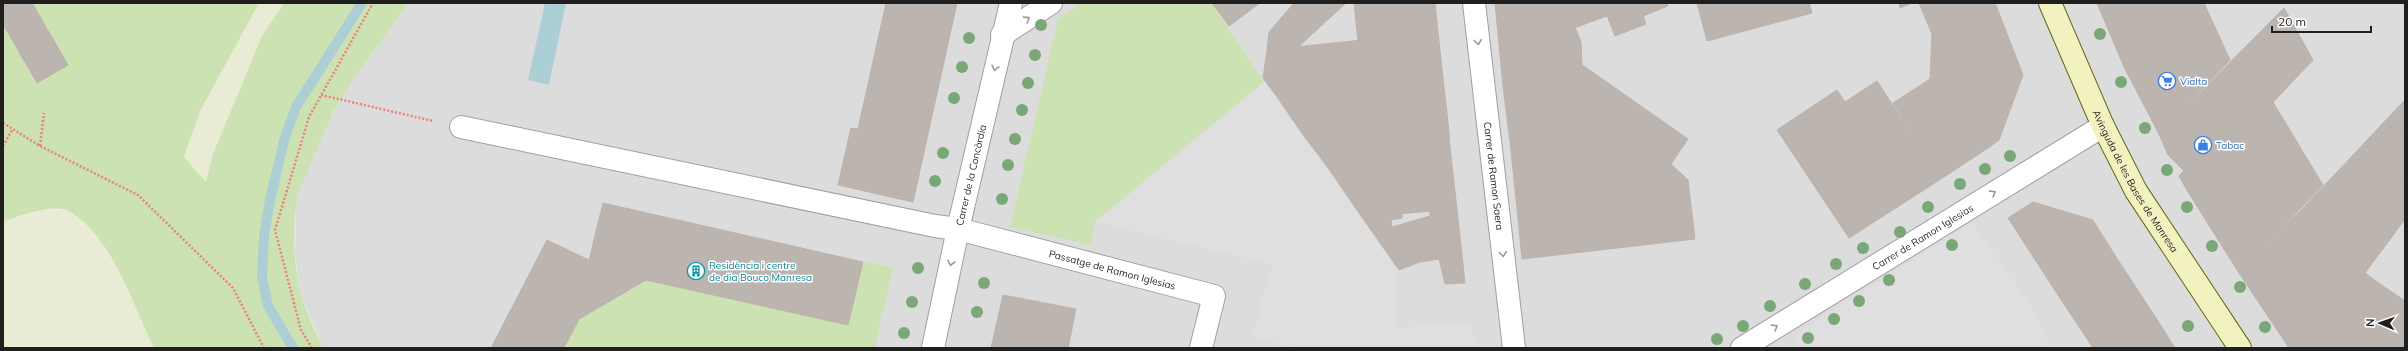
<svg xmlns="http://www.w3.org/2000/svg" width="2408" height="351" font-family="Mulish,sans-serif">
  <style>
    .residential { fill: #dcdcdc }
    .farmland { fill: #eaebd4 }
    .grass { fill: #cde2b2 }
    .parking { fill: #dfdfdf }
    .water { fill: #accfd6 }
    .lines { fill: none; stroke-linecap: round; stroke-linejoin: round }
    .stream { stroke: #accfd6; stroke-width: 10 }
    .building { fill: #bbb4af; stroke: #beb2aa }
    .street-casing { stroke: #a0a0a0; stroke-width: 24 }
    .secondary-casing { stroke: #656912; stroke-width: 24 }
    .path { stroke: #e9817d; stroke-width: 2.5; stroke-dasharray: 2 2; stroke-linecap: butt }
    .street { stroke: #fff; stroke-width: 22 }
    .secondary { stroke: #f2f1c0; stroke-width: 22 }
    .tree { fill: #79a776 }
    .oneway { stroke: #9a9a9a }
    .labels { text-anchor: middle; stroke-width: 3; stroke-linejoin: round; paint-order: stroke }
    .shop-label { font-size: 10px; fill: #366cbe; stroke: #fff; text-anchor: start }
    .street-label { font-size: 10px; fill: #1f1f1f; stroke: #fff }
    .culture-label { font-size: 10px; fill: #0d838f; stroke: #fff; text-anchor: start }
  </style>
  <rect width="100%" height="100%" fill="#eeebe6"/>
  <path class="residential" d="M409,3H2405V348H323L300,292L295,253L296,207L298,195L333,112L352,81Z"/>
  <path class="farmland" d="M259,3H284L262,36L213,154L206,182L184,157L200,111Z
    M43,210L67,211L85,224L101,242L116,264L154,348H3V222Z"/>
  <path class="grass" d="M3,3H259L200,111L184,157L206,182L213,154L262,36L284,3H409L352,81L333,112L298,195C292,225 293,264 301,293C306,312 315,330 323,348H154C134,307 111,233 68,211C52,203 19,216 3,222Z
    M1082,3H1212L1264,82L1095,222L1091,245L1010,227L1058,19Z
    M863,262L893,267L875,348H564L579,319L646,280L848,325Z"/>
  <path class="parking" d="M1264,82L1399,270L1394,328L1471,322L1475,348H1296L1252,336L1272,264L1095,222Z
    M1972,222L2034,311L2050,348H1802L1794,336Z"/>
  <path class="water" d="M545,3H566L549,85L528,80Z"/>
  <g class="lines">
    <path class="stream" d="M293,348L268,306L262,277L264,236L270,200L285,137L296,107L362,3"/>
  </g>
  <path class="building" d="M3,3H32L68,65L37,83L3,24Z
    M886,3H957L913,202L838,185L851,128L858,129Z
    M1212,3H1260L1229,26Z
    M1294,3H1346L1297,48L1267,50L1269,32Z
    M1354,3H1435L1438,32L1358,41Z
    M1495,3H1565L1581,42L1582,65L1578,62L1570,78L1503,86Z
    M1565,3H1602L1607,16L1574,28Z
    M1602,3H1639L1646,24L1615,36Z
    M1639,3H1667L1668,6L1643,16Z
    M1697,3H1809L1812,13L1707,41Z
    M1899,3H1912L1900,8Z
    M1919,3H1995L1997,8L1932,34Z
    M2097,3H2204L2230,60L2159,134L2124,67Z
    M1997,8L2023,75L1999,140L1991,146L1953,88L1951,89L1930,79L1932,34Z
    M2284,8L2313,60L2188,192L2179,176L2184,171L2168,155L2159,134Z
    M1438,32L1443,78L1275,94L1263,78L1267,50Z
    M1578,62L1688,139L1671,164L1688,180L1610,188L1602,132L1510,142L1503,86L1570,78Z
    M1443,78L1448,122L1304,136L1275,94Z
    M1930,79L1951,89L1953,88L1991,146L1941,179L1893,103Z
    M1877,81L1941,179L1849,238L1777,130L1837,90L1845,102Z
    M2405,100V136L2384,122Z
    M2273,102L2323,185L2239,273L2188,192Z
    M1448,122L1451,157L1329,169L1304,136Z
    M2384,122L2405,136V186L2356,152Z
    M1602,132L1610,188L1516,199L1510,142Z
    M2356,152L2405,186V219L2365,273L2383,286L2336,348H2289L2279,333L2348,243L2301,210Z
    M1451,157L1457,209L1384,215L1383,205L1359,213L1329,169Z
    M1688,180L1695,239L1522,259L1516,199Z
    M2033,202L2093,220L2116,257L2058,295L2008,218Z
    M603,203L863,262L848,325L646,280L579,319L564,348H491L547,240L589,260Z
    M1383,205L1384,215H1390L1392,227L1430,216V211L1457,209L1465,283L1445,284L1439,259L1420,262L1399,270L1359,213Z
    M2301,210L2348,243L2279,333L2239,273Z
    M1402,214V218L1391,220L1390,215Z
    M2116,257L2158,321L2118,348H2093L2058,295Z
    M2383,286L2405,301V348H2384L2353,325Z
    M1003,295L1076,309L1068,348H991Z
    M2158,321L2175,348H2118Z
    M2353,325L2384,348H2336Z"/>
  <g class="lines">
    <defs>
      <g id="street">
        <path id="s1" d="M1474,3L1514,348"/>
        <path d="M1002,35L1051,3"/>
        <path id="s2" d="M461,127L935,226L958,229L1214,296L1201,348"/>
        <path id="s3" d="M933,348L958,229L1011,3"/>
        <path id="s4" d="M1742,348L2103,126"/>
      </g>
      <g id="secondary">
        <path id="s5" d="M2050,3L2103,126L2136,191L2240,348"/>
      </g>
    </defs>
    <use href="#street" class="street-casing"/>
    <use href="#secondary" class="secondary-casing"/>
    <path class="path" d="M321,95L433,121
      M3,123L40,146L138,195L233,288L264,348
      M3,146L12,130
      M40,146L44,113
      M312,348L301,330L275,230L309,117L373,3"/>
    <use href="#street" class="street"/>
    <use href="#secondary" class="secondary"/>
  </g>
  <g class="tree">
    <circle cx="1041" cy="25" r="6"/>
    <circle cx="2100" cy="34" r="6"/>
    <circle cx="969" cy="38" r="6"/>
    <circle cx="1035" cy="55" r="6"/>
    <circle cx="962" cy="67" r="6"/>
    <circle cx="2121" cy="82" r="6"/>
    <circle cx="1028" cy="83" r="6"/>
    <circle cx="954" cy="98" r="6"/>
    <circle cx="1022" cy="110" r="6"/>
    <circle cx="2145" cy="128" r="6"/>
    <circle cx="1015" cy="139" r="6"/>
    <circle cx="943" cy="153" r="6"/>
    <circle cx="2010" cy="156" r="6"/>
    <circle cx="1008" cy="165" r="6"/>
    <circle cx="1985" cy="169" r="6"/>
    <circle cx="2167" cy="170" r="6"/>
    <circle cx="935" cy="181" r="6"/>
    <circle cx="1960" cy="184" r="6"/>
    <circle cx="1002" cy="199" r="6"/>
    <circle cx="1928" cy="207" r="6"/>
    <circle cx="2187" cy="207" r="6"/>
    <circle cx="1900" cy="232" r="6"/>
    <circle cx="1952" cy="245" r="6"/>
    <circle cx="2212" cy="246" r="6"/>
    <circle cx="1863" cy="248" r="6"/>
    <circle cx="1836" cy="264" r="6"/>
    <circle cx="918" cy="268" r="6"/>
    <circle cx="1889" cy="280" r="6"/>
    <circle cx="984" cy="283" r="6"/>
    <circle cx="1805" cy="284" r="6"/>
    <circle cx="2240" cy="287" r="6"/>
    <circle cx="1859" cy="301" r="6"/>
    <circle cx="912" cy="302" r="6"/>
    <circle cx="1770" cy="306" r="6"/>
    <circle cx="977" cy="312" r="6"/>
    <circle cx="1834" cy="319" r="6"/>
    <circle cx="1743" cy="326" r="6"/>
    <circle cx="2188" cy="326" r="6"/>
    <circle cx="2265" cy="327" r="6"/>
    <circle cx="904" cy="333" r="6"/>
    <circle cx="1808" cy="338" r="6"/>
    <circle cx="1717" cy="339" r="6"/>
  </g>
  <defs><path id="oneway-chevron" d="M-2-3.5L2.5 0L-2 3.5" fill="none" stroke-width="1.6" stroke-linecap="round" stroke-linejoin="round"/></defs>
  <g class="oneway">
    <use href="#oneway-chevron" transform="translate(1027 19) rotate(-33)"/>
    <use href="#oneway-chevron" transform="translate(1478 42) rotate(83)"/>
    <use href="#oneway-chevron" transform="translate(995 68) rotate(103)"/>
    <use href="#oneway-chevron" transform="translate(1993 193) rotate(-32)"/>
    <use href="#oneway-chevron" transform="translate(1503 254) rotate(83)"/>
    <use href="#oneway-chevron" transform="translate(951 263) rotate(102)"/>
    <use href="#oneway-chevron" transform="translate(1775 327) rotate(-32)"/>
  </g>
  <defs>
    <symbol id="supermarket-ring" viewBox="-11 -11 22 22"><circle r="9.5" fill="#fff" stroke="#3f7fe0" stroke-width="1.5"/><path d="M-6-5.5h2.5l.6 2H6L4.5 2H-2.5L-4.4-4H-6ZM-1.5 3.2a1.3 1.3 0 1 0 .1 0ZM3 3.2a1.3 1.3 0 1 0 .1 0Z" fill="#3f7fe0"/></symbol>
    <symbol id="shop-ring" viewBox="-11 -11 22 22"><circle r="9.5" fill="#fff" stroke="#3f7fe0" stroke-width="1.5"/><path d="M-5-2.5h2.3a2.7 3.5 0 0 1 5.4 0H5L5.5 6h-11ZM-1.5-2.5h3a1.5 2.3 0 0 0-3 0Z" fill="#3f7fe0"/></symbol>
    <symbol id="building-ring" viewBox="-11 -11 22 22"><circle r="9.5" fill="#fff" stroke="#0f9aa8" stroke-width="1.5"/><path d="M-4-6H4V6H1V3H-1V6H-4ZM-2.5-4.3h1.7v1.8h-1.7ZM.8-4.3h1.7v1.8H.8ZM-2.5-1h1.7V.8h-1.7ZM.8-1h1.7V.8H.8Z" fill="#0f9aa8"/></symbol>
  </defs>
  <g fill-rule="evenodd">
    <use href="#supermarket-ring" x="2157" y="71" width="20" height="20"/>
    <use href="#shop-ring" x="2193" y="135" width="20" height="20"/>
    <use href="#building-ring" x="686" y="261" width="20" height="20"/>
  </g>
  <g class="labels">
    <g class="shop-label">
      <text x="2180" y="85">Vialta</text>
      <text x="2216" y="149">Tabac</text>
    </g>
    <g class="street-label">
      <text dy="4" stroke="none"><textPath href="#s3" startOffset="177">Carrer de la Concòrdia</textPath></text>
      <text dy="4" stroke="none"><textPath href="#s1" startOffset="174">Carrer de Ramon Saera</textPath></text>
      <text dy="4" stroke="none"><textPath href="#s5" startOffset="198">Avinguda de les Bases de Manresa</textPath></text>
      <text dy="4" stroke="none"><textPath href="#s4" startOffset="212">Carrer de Ramon Iglesias</textPath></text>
      <text dy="4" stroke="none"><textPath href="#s2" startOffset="667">Passatge de Ramon Iglesias</textPath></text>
    </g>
    <g class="culture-label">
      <text x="709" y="269">Residència i centre<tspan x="709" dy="12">de dia Bouco Manresa</tspan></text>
    </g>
  </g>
  <rect width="2408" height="351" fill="none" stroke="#1f1f1f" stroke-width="8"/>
  <g transform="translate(2380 323) rotate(272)" stroke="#ffffff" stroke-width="3" paint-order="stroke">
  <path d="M0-3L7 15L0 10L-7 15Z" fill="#1f1f1f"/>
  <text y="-6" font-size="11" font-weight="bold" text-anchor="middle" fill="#1f1f1f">N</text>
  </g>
  <path d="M2272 26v6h99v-6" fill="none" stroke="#1f1f1f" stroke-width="2"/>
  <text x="2278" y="26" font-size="12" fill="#1f1f1f" stroke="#ffffff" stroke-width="3" paint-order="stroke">20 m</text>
</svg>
